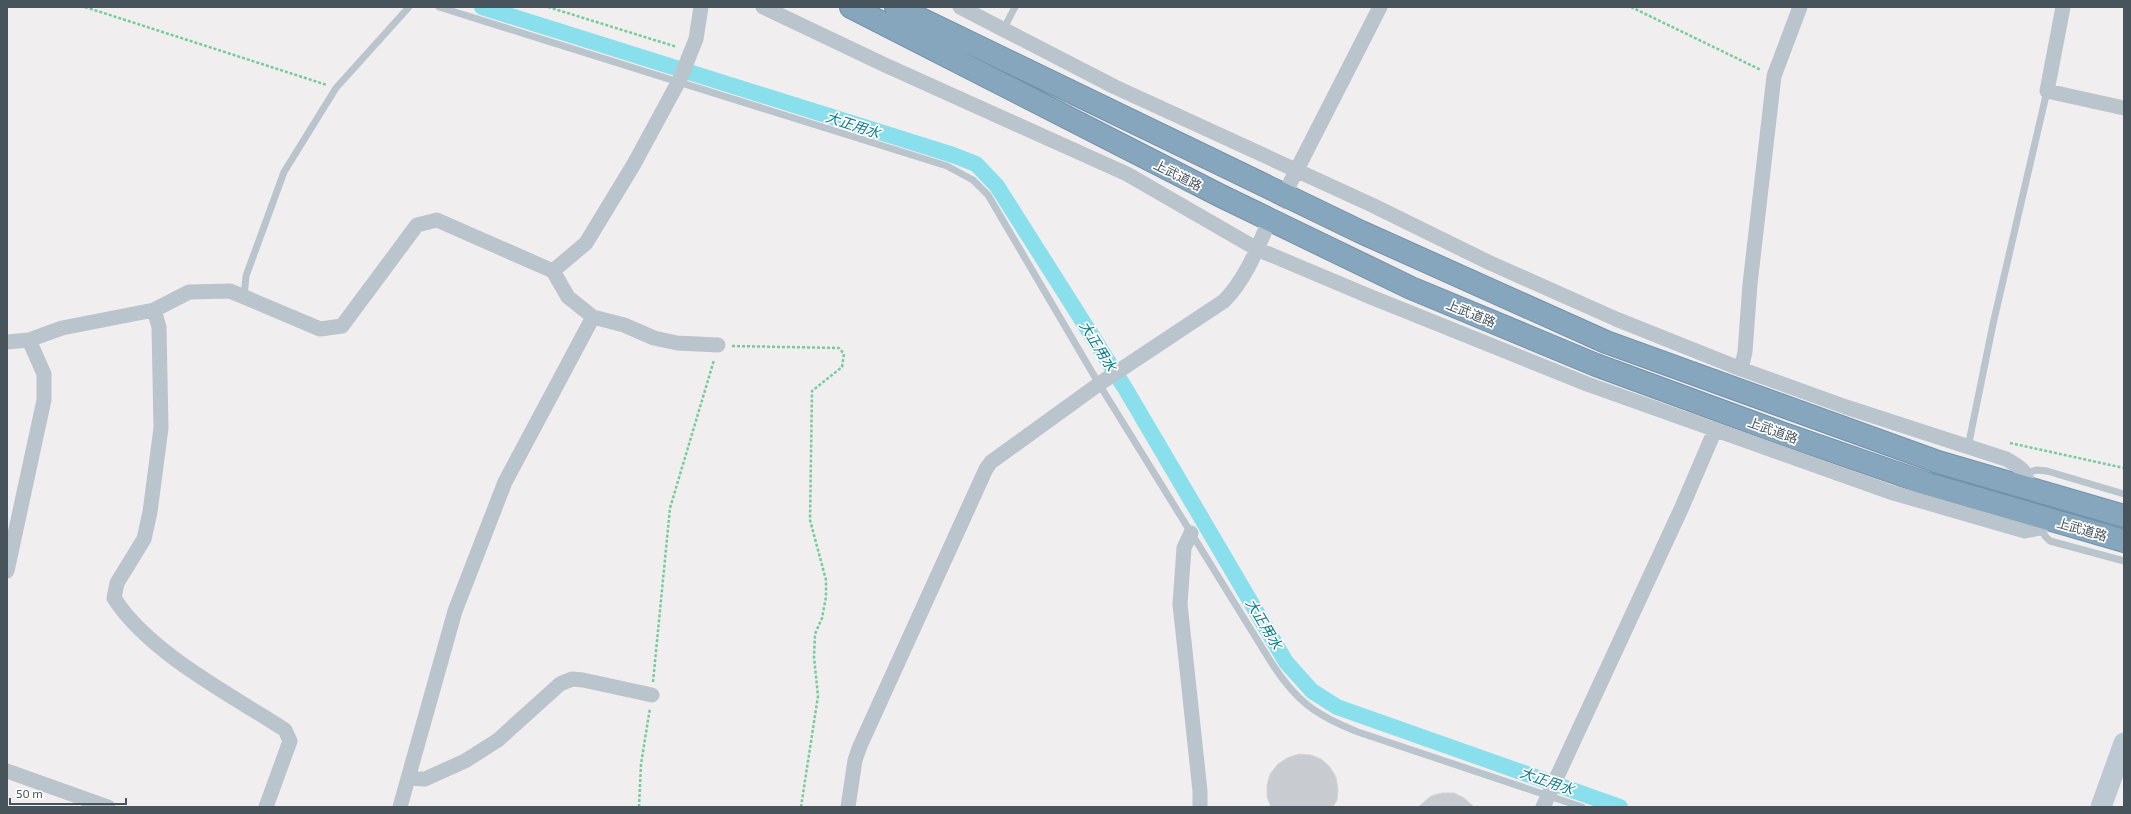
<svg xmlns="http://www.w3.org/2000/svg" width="2131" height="814" font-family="'Exo 2','Noto Sans JP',sans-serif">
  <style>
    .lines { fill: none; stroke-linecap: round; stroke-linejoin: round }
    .canal { stroke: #89e0ec; stroke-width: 16 }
    .building { fill: #c8ccd1; stroke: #d2d5da }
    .street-tunnel { stroke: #c6c8ca; stroke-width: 15; stroke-dasharray: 15 8; stroke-linecap: butt }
    .highway-casing { stroke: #7191a9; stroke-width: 24 }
    .path { stroke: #74cd99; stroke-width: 2.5; stroke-dasharray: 3 2; stroke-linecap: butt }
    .lane { stroke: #bac4cc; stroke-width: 7 }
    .street { stroke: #bac4cc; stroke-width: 15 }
    .secondary { stroke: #bcc9d3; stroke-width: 21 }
    .highway { stroke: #86a6be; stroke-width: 22 }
    .labels { text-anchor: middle; stroke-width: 3.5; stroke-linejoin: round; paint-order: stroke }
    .street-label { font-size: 13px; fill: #47545c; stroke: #fff }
    .water-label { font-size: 14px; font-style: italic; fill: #0d7c8b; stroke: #fff }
  </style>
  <rect width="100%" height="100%" fill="#f1eeef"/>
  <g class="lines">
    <path class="canal" d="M482,7L953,155L976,164L997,186L1125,388L1286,662L1312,691L1337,707L1620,807"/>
  </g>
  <path class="building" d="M1299,754L1311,755L1321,759L1330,767L1336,777L1338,789L1337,800L1333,807H1271L1267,797V785L1270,774L1278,764L1287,758Z
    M1442,793H1454L1464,798L1474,807H1418L1431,796Z"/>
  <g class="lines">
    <path class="street-tunnel" d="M1267,226L1288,188"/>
    <defs>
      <path id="highway" d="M851,7L1221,196L1411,288L1596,365L1781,433L1928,484L2124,541
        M896,7L1361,232L1606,342L1938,462L2124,516"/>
    </defs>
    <use href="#highway" class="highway-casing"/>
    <path class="path" d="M85,7L327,85
      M548,7L677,47
      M1631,7L1761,70
      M732,346L839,348L844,354L842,367L812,391L810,520L826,580V597L822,618L815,634L814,657L818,696L801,807
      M2010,443L2124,468
      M653,682L670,508L714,360
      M639,807L641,764L650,708"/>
    <path class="lane" d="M439,7L947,166L973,180L988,195L1099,384L1271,662C1296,701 1315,715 1358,732L1582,807
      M1003,30L1015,7
      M244,297L246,276L284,172L336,88L409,7
      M1968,447L1993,324L2047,91
      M2026,473L2037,470L2047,471L2124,494
      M2041,528L2045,536L2050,541L2124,561"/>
    <path class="street" d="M763,7L885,65L1127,174L1257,249L1371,297L1587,384L1890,492L2025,531L2041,528L2045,518
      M960,7L1115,87L1372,205L1488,262L1616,319L1741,369L1846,407L2006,459C2020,467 2029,471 2027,489
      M2063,7L2047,91L2124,108
      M1289,185L1380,7
      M553,271L586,243L634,164L680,79L696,39L701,7
      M154,310L159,327L161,428L150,512L144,539L117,583L114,598C149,653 230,694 285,730L290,741L266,807
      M593,317L624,325L654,338L677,343L718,345
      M7,342L29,340L62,328L154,310L189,292L230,291L320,329L342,326L417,225L437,220L553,271L568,297L593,317L505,482L455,611L400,807
      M1741,369L1745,352L1750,284L1774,76L1800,7
      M1191,533L1184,548L1180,604L1200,791V807
      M7,571L44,400V374L29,340
      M7,771L108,807
      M408,778L425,779L465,761L498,740L560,684L572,679L583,680L652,695
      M848,807L855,760L860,746L986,469L991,462L1099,384L1224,301C1244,281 1256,252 1267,226
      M1543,807L1682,507L1715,430"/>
    <path class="secondary" d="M2101,807L2124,743"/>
    <use href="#highway" class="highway"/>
  </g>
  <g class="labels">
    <g class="street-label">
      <text transform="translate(1178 175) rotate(27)" y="5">上武道路</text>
      <text transform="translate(1471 313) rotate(22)" y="5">上武道路</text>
      <text transform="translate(1773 430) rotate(20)" y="5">上武道路</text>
      <text transform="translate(2082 529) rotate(16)" y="5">上武道路</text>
    </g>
    <g class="water-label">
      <text transform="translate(853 125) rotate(18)" y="5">大正用水</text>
      <text transform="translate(1098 346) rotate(58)" y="5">大正用水</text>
      <text transform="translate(1264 624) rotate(59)" y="5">大正用水</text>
      <text transform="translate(1547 781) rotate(19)" y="5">大正用水</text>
    </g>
  </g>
  <rect width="2131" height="814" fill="none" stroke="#47545c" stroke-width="16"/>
  <path d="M10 798v6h116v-6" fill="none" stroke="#47545c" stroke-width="2"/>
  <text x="16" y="798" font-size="12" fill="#47545c" stroke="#ffffff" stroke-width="3" paint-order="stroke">50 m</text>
</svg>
